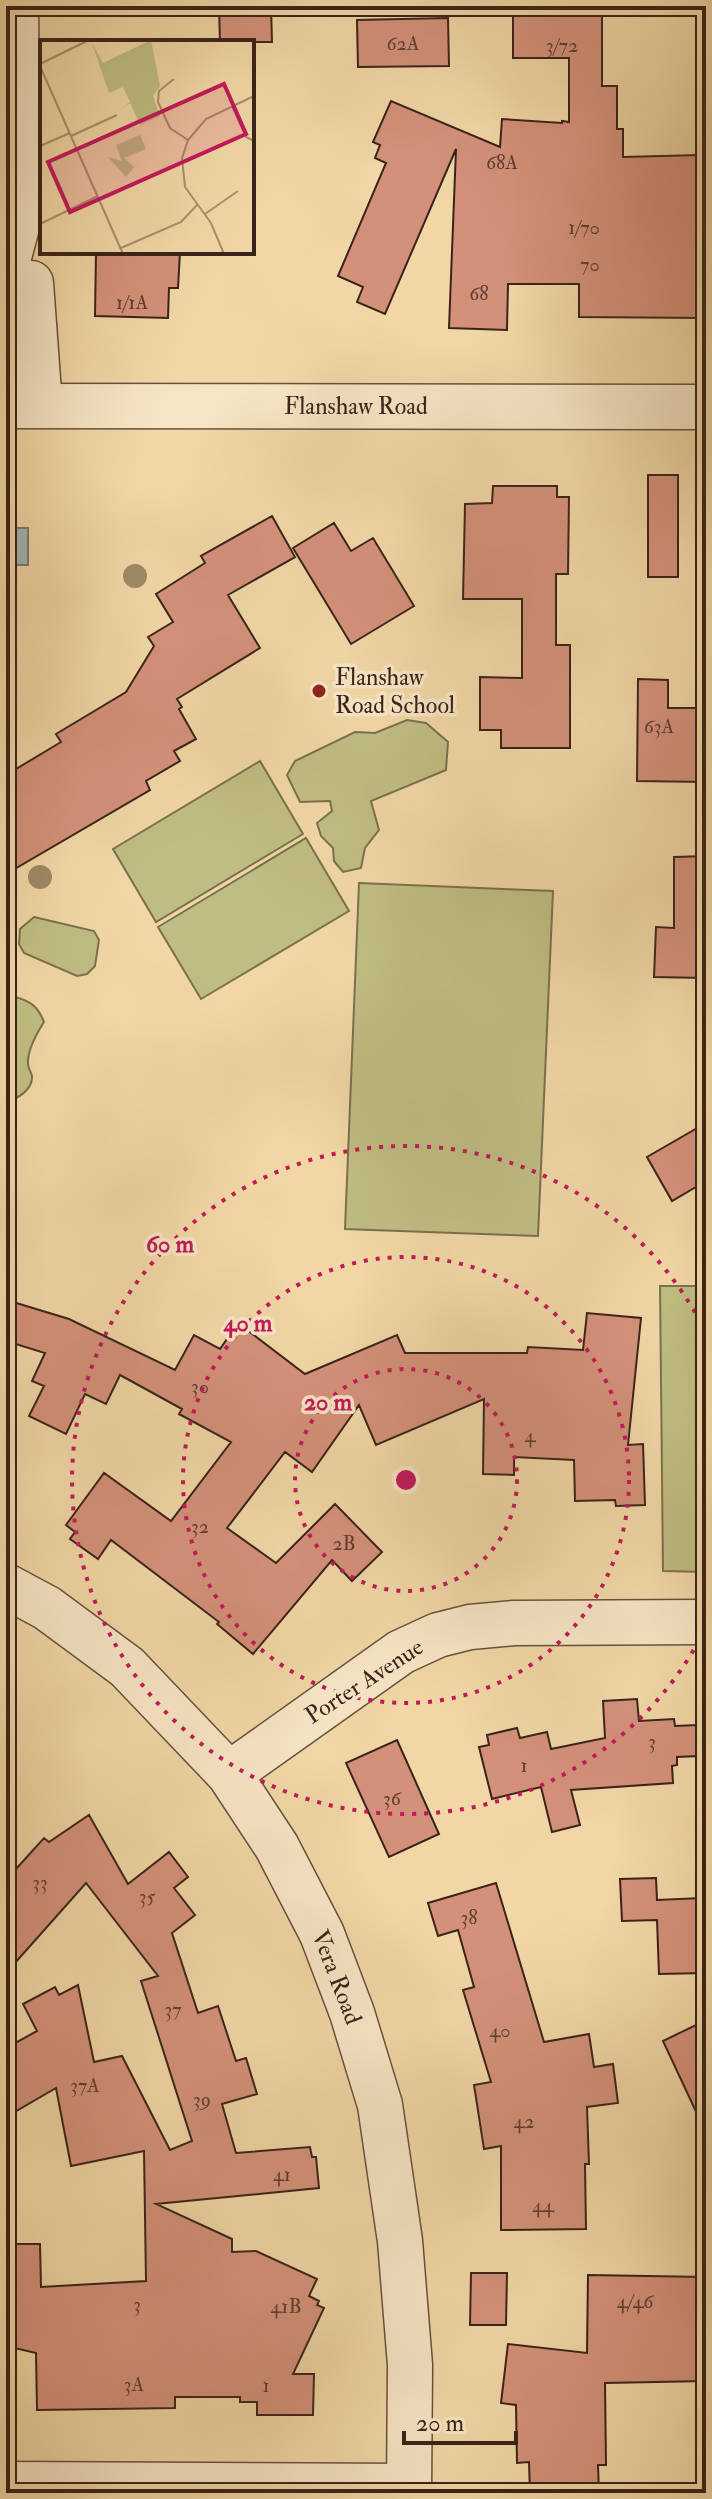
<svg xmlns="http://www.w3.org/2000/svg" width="712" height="2499" font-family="'IM FELL Double Pica',serif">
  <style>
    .green { fill: #bfbd83; stroke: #7c704e; stroke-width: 2 }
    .water { fill: #a2b6b4; stroke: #787b76; stroke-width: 2 }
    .building { fill: #d4917a; stroke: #3a231a; stroke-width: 2 }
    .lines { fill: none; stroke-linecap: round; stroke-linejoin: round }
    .minor-casing { stroke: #68503d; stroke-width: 47 }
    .minor { stroke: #f6e5c5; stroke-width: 44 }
    .tree { fill: #9e8967 }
    .ring { fill: none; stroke: #c2185b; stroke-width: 4; stroke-dasharray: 4 8 }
    .poi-dot { fill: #8f2418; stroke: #f6e5c5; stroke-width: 3 }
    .labels { text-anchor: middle; stroke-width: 7; stroke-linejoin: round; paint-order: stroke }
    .number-label { font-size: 20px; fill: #603e32 }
    .street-label { font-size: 24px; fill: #3a231a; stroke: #f6e5c5 }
    .poi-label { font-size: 24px; fill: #3a231a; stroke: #f6e5c5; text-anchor: start }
    .inset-road { fill: none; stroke: #a88f6e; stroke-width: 2 }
    .view { fill: #c2185b; fill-opacity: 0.15; stroke: #c2185b; stroke-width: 4 }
    .inset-edge { fill: none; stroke: #3a231a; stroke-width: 4 }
    .centre { fill: #c2185b; stroke: #f6e5c5; stroke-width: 4 }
    .ring-label { font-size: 24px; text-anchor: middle; font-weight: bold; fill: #c2185b; stroke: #f6e5c5; stroke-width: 7; stroke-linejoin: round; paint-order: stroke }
  </style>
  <rect width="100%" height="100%" fill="#f1d7a6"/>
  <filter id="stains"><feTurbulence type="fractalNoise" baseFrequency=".0025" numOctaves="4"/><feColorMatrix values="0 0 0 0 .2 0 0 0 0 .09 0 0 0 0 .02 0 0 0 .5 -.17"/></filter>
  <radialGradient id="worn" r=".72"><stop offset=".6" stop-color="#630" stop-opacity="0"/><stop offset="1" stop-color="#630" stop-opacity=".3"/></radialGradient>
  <path class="green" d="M407,720L426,723L448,742L446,770L371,801L379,830L365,848L361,868L343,872L334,861L333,848L321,836L317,823L332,811L330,801L300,802L287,775L295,761L355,732L375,733Z
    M260,761L303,834L156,922L113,849Z
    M306,838L349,911L201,999L158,927Z
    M359,883L553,891L538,1236L345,1229Z
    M34,917L94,931L99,940L95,966L87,974L77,976L24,953L19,944L20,929Z
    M15,997C31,1001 38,1007 44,1022C37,1033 27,1050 28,1064C28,1068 31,1072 32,1076C33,1090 17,1099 6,1102V1000Z
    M660,1286H706V1572L663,1571Z"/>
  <path class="water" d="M6,528H28V565H6Z"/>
  <path class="building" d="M219,6H271L272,42H220Z
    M513,6H602V86H617V129H623V157L700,155V159H706L705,318L579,317V284H508L507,330L449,328L456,149L385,314L357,302L363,287L338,276L386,163L375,158L380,145L373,142L391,101L500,147L502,119L562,123V121L569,122V58H513Z
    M448,18L449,66L358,67L357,20Z
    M96,252H180L178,288H169L168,318L95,316Z
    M648,475H678V577H648Z
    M493,486H557V497H569L568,574H556V645H570V748H501V730H480V677L522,678V599H463L465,504L492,503Z
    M272,516L295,557L228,595L260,648L177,699L182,707L179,709L196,739L174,751L180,761L146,781L150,790L6,874V775L61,742L56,734L126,692L154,646L148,637L173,622L156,594L205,563L201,556Z
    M334,523L351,551L373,538L414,606L351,644L293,548Z
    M638,679L668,680V708H706V782L637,781Z
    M706,856V978L654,977L656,927L674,928V857Z
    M706,1123V1181L672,1201L647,1157Z
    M13,1302L69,1319L175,1370L194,1335L220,1349L238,1323L305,1374L397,1335L405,1353H527L528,1347L583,1350L587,1313L641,1318L628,1445L643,1444L645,1505L616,1506L615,1500L575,1501L574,1460L514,1457V1475L483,1474L484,1399L376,1445L359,1405L312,1472L285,1452L227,1528L276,1563L335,1504L382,1552L352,1581L332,1560L253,1654L217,1624L219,1622L111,1540L98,1559L70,1539L75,1532L66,1525L104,1473L171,1521L231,1442L179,1414L182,1409L120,1375L106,1404L85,1394L66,1434L29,1416L44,1386L32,1381L45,1353L6,1341V1325Z
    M637,1699L639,1721L674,1719L675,1726L697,1725L699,1756L677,1757V1765L672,1766L673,1783L571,1790L580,1825L552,1832L541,1787L492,1799L479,1747L489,1745L487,1735L517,1728L520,1738L547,1732L551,1749L605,1738L603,1701Z
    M397,1740L439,1834L389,1857L346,1763Z
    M89,1815L128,1884L169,1852L188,1877L174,1888L195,1915L172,1933L198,2013L218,2006L236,2061L246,2058L257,2094L222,2104L236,2153L310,2147L312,2157H316L319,2188L156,2204L232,2239V2252L256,2251L317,2279L309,2296L319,2301L317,2305L324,2308L293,2374H314L313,2415H257V2402H240V2397H175V2408L37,2410L36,2353L6,2346V2244H40L41,2287L146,2281L144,2151L71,2166L56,2088L6,2117V2048L37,2031L23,2004L55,1987L59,1995L78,1985L94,2062L122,2056L170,2150L192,2141L141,1981L158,1976L86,1883L6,1973V1880L44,1838L49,1842Z
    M656,1878L657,1900L702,1898L703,1904H706V1973L659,1974L657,1920L622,1921L620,1879Z
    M496,1883L544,2042L589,2034L594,2067L613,2064L618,2103L587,2107L589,2164H585L586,2229L501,2230V2146L484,2149L474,2085L491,2082L463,1990L474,1987L458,1930L438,1936L428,1903Z
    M696,2025L706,2044V2133L663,2041Z
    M471,2273H507L506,2325H470Z
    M588,2275L706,2277V2381L605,2383L606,2465H598L599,2493H530L529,2462L517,2463L516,2405L501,2403L508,2344L587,2353Z"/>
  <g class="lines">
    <defs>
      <path id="minor" d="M31,283L40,406
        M6,332L9,257L18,223L16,6
        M6,406L706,407
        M6,1586L47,1608L127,1667L229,1774L277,1847L322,1934L352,2013L380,2105L400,2241L410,2365L409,2493
        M229,1774L401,1652L438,1635L470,1627L514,1623L706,1622
        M6,2484L409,2486"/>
    </defs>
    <use href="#minor" class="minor-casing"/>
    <use href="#minor" class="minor"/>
  </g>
  <g class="tree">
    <circle cx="135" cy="576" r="12"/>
    <circle cx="40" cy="877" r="12"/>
  </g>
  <g class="ring">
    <circle cx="406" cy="1480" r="111"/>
    <circle cx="406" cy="1480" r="223"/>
    <path d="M705 1629A334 334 0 1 1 705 1331"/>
  </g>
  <circle class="poi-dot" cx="319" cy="691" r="8"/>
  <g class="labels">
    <g class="number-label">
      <text x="403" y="50">62A</text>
      <text x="562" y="52">3/72</text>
      <text x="502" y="169">68A</text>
      <text x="584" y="234">1/70</text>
      <text x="590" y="271">70</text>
      <text x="479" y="300">68</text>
      <text x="132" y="309">1/1A</text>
      <text x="659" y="733">63A</text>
      <text x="200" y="1393">30</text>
      <text x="530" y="1442">4</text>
      <text x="200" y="1533">32</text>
      <text x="344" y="1550">2B</text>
      <text x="652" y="1748">3</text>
      <text x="524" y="1772">1</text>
      <text x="392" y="1805">36</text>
      <text x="40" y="1889">33</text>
      <text x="147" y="1903">35</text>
      <text x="469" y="1924">38</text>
      <text x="173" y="2016">37</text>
      <text x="500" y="2037">40</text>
      <text x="85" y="2092">37A</text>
      <text x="202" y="2106">39</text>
      <text x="524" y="2128">42</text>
      <text x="282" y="2181">41</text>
      <text x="543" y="2212">44</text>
      <text x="635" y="2308">4/46</text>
      <text x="137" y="2311">3</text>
      <text x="286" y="2313">41B</text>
      <text x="134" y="2391">3A</text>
      <text x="266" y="2392">1</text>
    </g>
    <g class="street-label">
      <text x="356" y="414">Flanshaw Road</text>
      <text transform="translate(364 1681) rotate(-33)" y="8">Porter Avenue</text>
      <text transform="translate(337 1977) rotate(69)" y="8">Vera Road</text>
    </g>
    <g class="poi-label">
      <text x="335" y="685">Flanshaw<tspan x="335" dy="28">Road School</tspan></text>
    </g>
  </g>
  <g transform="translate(40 40)">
    <rect width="214" height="214" fill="#f1d7a6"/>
    <path d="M111,0L120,46L113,56L120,76L100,85L90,63L79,70L90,62L83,47L69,53L52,3L63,23ZM100,95L106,109L84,118L94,127L86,137L68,117L82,121L76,105Z" fill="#bfbd83"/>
    <path class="inset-road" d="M0,24L49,0M0,26L83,214M134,39L119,51L118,62L130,88L148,100M192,66L206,97L214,101M31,96L77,75M0,106L30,93M165,174L198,151M0,184L58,156M81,208L141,182L157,165M184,214L171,183L145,147L142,118L148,100L166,79L214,56"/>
    <path class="view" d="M184,44L206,94L30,172L8,122Z"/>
    <rect width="214" height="214" class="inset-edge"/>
  </g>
  <circle cx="406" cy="1480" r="12" class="centre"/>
  <g class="ring-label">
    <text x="170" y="1252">60 m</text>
    <text x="248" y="1331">40 m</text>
    <text x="328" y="1410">20 m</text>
  </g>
  <rect width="712" height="2499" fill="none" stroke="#f1d7a6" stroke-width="32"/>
  <rect x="8" y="8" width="696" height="2483" fill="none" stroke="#3a231a" stroke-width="4"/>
  <rect x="16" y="16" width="680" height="2467" fill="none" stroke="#3a231a" stroke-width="2"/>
  <path d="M404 2431v12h112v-12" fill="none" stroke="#3a231a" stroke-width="4"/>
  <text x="416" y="2431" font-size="24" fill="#3a231a" stroke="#f6e5c5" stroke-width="6" paint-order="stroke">20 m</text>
  <rect width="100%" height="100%" filter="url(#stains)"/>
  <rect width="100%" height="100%" fill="url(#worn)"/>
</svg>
